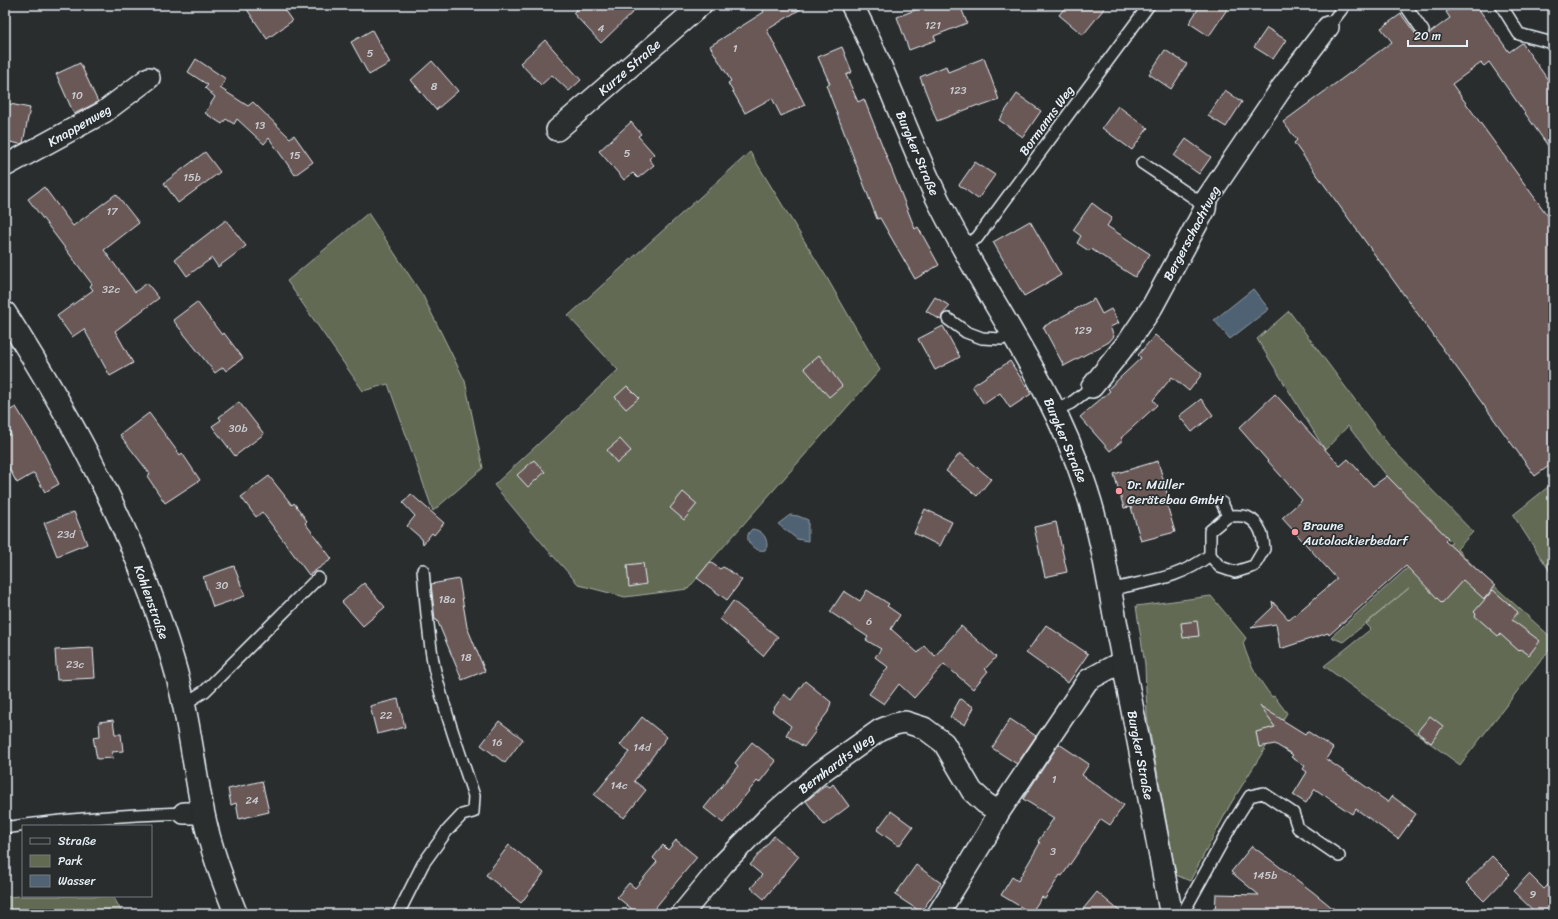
<svg xmlns="http://www.w3.org/2000/svg" width="1558" height="919" font-family="Sriracha,sans-serif">
  <style>
    .green { fill: #626b52; stroke: #a5aea5 }
    .water { fill: #506273; stroke: #8d9ba8 }
    .building { fill: #6a5856; stroke: #e8f1f8 }
    .lines { fill: none; stroke-linecap: round; stroke-linejoin: round }
    .service-casing { stroke: #e8f1f8; stroke-width: 14 }
    .minor-casing { stroke: #e8f1f8; stroke-width: 24 }
    .tertiary-casing { stroke: #e8f1f8; stroke-width: 25 }
    .secondary-casing { stroke: #e8f1f8; stroke-width: 25 }
    .service { stroke: #2a2d2e; stroke-width: 11 }
    .minor { stroke: #2a2d2e; stroke-width: 21 }
    .tertiary { stroke: #2a2d2e; stroke-width: 22 }
    .secondary { stroke: #2a2d2e; stroke-width: 22 }
    .poi-dot { fill: #ff9aa2; stroke: #2a2d2e; stroke-width: 1.5 }
    .labels { text-anchor: middle; stroke-width: 3.5; stroke-linejoin: round; paint-order: stroke }
    .number-label { font-size: 11px; fill: #c8cbd0 }
    .street-label { font-size: 13px; fill: #e8f1f8; stroke: #2a2d2e }
    .poi-label { font-size: 13px; fill: #e8f1f8; stroke: #2a2d2e; text-anchor: start }
  </style>
  <rect width="100%" height="100%" fill="#2a2d2e"/>
  <filter id="ink" filterUnits="userSpaceOnUse"><feTurbulence type="fractalNoise" baseFrequency=".025" numOctaves="2"/><feDisplacementMap in="SourceGraphic" scale="8" xChannelSelector="R" yChannelSelector="G"/><feConvolveMatrix kernelMatrix="1 2 1 2 8 2 1 2 1" color-interpolation-filters="sRGB"/></filter>
  <g filter="url(#ink)">
    <path class="green" d="M750,152L827,278L880,370L710,562L688,589L625,597L579,585L547,549L494,485L618,370L568,316Z
      M368,213L423,296L465,381L483,468L433,511L388,384L363,391L287,281Z
      M1289,311L1390,447L1473,532L1457,549L1480,573L1553,639V645L1460,765L1324,666L1371,629L1366,624L1409,588L1343,642L1331,637L1425,552L1434,558L1451,543H1452L1387,476L1348,426L1325,450L1257,339Z
      M1553,483V576L1513,515Z
      M1211,596L1246,638L1243,643C1249,664 1259,680 1272,697L1274,696L1287,713L1230,805L1190,881L1176,875L1147,716L1145,665L1136,606Z
      M23,896H113L123,914H5V897Z"/>
    <path class="water" d="M1253,289L1269,309L1230,339L1214,320Z
      M790,515L798,516L808,520V541L797,539L778,524Z
      M752,529C762,530 767,537 767,546L765,550C753,553 741,538 752,529Z"/>
    <path class="building" d="M244,5H281L292,21L267,39Z
      M581,5H640L601,43L573,13Z
      M760,5H807L767,30L805,105L781,116L772,98L745,113L728,83L731,81L710,46L764,12Z
      M928,5H960L967,23L934,36L936,40L909,50L897,17Z
      M1067,5H1107L1083,35L1059,15Z
      M1201,5H1230L1209,36L1189,23Z
      M1455,5H1476L1509,52L1522,43L1553,87V153L1489,62L1484,66L1481,63L1452,84L1553,223V463L1535,476L1294,143L1297,140L1283,122L1392,42L1381,28L1401,14L1420,40L1450,18L1446,12Z
      M1267,28L1286,40L1273,59L1254,47Z
      M372,30L390,63L369,75L351,42Z
      M545,40L581,80L569,91L552,75L541,85L520,63Z
      M842,47L852,72L846,75L858,102L864,99L915,229L918,227L939,265L915,279L880,218L877,219L826,85L830,84L818,57Z
      M1165,50L1187,64L1171,89L1149,74Z
      M984,58L999,100L979,107L978,105L937,121L920,77L946,66L948,72Z
      M196,59L226,79L220,88L248,106L253,102L290,138L294,135L313,162L295,175L269,138L264,144L237,119L234,124L226,119L222,124L205,113L215,97L205,88L208,85L188,72Z
      M432,61L458,91L436,110L411,80Z
      M80,63L98,102L74,114L56,74Z
      M1225,90L1242,102L1226,127L1208,116Z
      M1017,94L1041,111L1023,137L999,120Z
      M5,103L30,108L23,143L20,144L5,141Z
      M1118,106L1148,128L1132,150L1102,128Z
      M631,122L641,134L638,136L654,154L649,159L654,165L638,178L633,173L624,180L599,151Z
      M1186,139L1211,157L1199,174L1174,156Z
      M205,152L220,172L178,203L164,183Z
      M975,162L995,175L978,199L959,185Z
      M44,187L73,226L116,194L139,223L104,250L135,292L147,283L159,298L115,331L133,363L110,376L84,329L72,337L57,316L93,290L90,286L92,284L28,199Z
      M1092,203L1112,218L1107,226L1150,254L1135,277L1091,249L1089,251L1077,243L1081,236L1073,230Z
      M226,220L246,246L218,267L212,258L187,276L175,259Z
      M1030,221L1061,275L1024,296L993,242Z
      M935,297L950,306L942,315L941,320L926,311Z
      M1094,299L1102,314L1111,309L1119,323L1110,327L1114,336L1109,342L1064,366L1043,327Z
      M197,302L222,335L224,333L243,358L226,371L223,367L215,373L173,320Z
      M943,326L960,357L935,370L918,339Z
      M1155,335L1202,374L1189,391L1172,377L1153,400L1157,405L1121,438L1123,440L1110,451L1080,417L1110,391L1108,389L1141,358L1138,355Z
      M819,355L842,386L829,397L804,368Z
      M1010,361L1031,394L1010,408L1000,393L984,404L972,386Z
      M627,386L639,398L626,409L615,397Z
      M1275,394L1340,466L1348,459L1373,486L1387,476L1448,538L1445,541L1495,586L1484,599L1463,580L1442,603L1406,566L1329,635L1328,633L1280,649L1276,624L1251,628L1273,607L1272,601L1289,620L1337,579L1282,518L1302,500L1239,428Z
      M1201,399L1213,415L1192,432L1179,416Z
      M239,402L264,434L235,456L212,426L221,420L219,417Z
      M16,407L39,444L59,484L45,492L34,473L17,483L5,461V437L11,434L5,423V413Z
      M149,413L180,455L182,453L200,480L165,503L147,476L150,474L120,435Z
      M620,439L631,451L617,463L607,450Z
      M960,453L991,479L977,496L946,471Z
      M534,460L545,472L528,487L517,475Z
      M1158,461L1168,497L1165,498L1175,532L1141,541L1131,507L1124,508L1114,474Z
      M269,476L292,505L294,503L307,521L305,523L332,559L309,575L262,512L256,517L241,497Z
      M683,492L697,504L684,520L670,508Z
      M411,494L444,523L434,535L432,533L423,544L422,539L407,526L415,516L403,503Z
      M925,509L952,522L940,546L914,533Z
      M74,512L87,544L57,556L44,523Z
      M1056,522L1067,572L1045,577L1034,527Z
      M710,562L720,569L723,567L727,569L742,580L727,600L697,578Z
      M643,563L646,584L629,587L627,565Z
      M234,566L245,596L213,607L203,577Z
      M459,579L467,627L485,671L462,680L437,620H435L431,584Z
      M364,583L385,607L363,626L342,602Z
      M867,590L889,604L887,606L900,615L891,629L918,653L924,646L935,656L961,626L996,657L985,669L988,671L973,689L944,664L914,698L899,684L884,704L869,694L888,667L875,657L881,649L866,640L868,637L830,612L844,591L860,601Z
      M1493,590L1518,612L1512,620L1540,641L1529,655L1521,649L1519,651L1500,634L1498,636L1475,616L1476,614L1474,612Z
      M733,601L778,637L763,656L720,619Z
      M1197,621L1199,636L1183,638L1181,623Z
      M1046,625L1088,654L1068,683L1026,653Z
      M93,648L95,678L57,680L55,650Z
      M805,681L831,702L828,712L815,729L816,731L804,747L786,735L791,726L772,711L784,694L791,700Z
      M398,699L405,727L377,734L370,706Z
      M960,699L974,707L965,725L950,717Z
      M1260,706L1305,734L1307,731L1333,748L1326,759L1388,802L1392,796L1416,814L1398,839L1356,809L1352,814L1315,789L1306,803L1293,795L1307,772L1303,769L1305,766L1291,757L1293,755L1275,744L1259,747L1256,732L1275,727Z
      M1430,716L1443,726L1431,743L1417,732Z
      M642,717L667,737L634,781L646,790L624,818L594,795L629,752L620,745Z
      M1010,719L1036,736L1017,764L992,748Z
      M113,720L115,734H121L123,751L112,752L113,758L97,759L93,737L100,736L99,722Z
      M499,721L523,739L505,763L481,745Z
      M752,742L776,761L759,783L757,781L723,823L704,808L738,766L735,763Z
      M1059,744L1089,764L1082,775L1124,805L1110,825L1101,819L1062,876L1060,875L1045,899L1042,897L1031,913L1001,895L1012,877L1018,881L1040,843L1038,841L1054,818L1023,799Z
      M262,781L269,812L239,819L236,803L231,805L228,789Z
      M833,784L849,806L824,825L806,801L826,785L830,787Z
      M891,811L913,827L899,846L877,830Z
      M774,836L799,856L764,899L751,888L762,875L750,865Z
      M676,840L697,857L650,914H638L617,897L629,883L635,888L657,862L653,858L663,845L668,850Z
      M509,845L544,873L521,903L486,875Z
      M1252,846L1313,892L1340,914H1215L1216,894L1259,895L1231,872Z
      M1492,856L1510,874L1484,901L1466,883Z
      M916,865L941,883L921,912L895,895Z
      M1529,874L1544,889L1553,880V914H1537L1513,891Z
      M1097,892L1123,914H1079Z"/>
    <g class="lines">
      <defs>
        <path id="service" d="M1405,5L1423,31
          M1501,5L1519,34L1549,42
          M1328,27L1345,5
          M1142,163L1194,198L1205,209
          M962,246L977,238L1149,5
          M948,319L966,332L982,338L1002,339L1013,331
          M1056,410L1071,403L1092,387
          M1222,503L1228,516
          M1228,516C1233,516 1242,515 1247,517C1261,523 1263,537 1264,549L1254,566L1235,572L1220,567L1210,555V531Z
          M1110,590C1149,580 1177,580 1210,555
          M184,704L205,691L318,578
          M5,826L11,827C68,819 125,815 184,813
          M398,914L423,864L446,832L462,815L473,812L474,796C460,753 444,711 434,667C428,636 426,603 423,570
          M1180,914L1183,913L1231,826L1250,796L1263,793L1293,813L1298,828L1339,856"/>
        <path id="minor" d="M557,130L701,5
          M5,166L104,112L149,78
          M1092,387L1131,338L1152,307L1205,209L1206,200L1283,86L1328,27
          M184,813H203
          M682,914L723,864L767,819L821,772L880,730L895,724L905,722L924,728L944,743L972,791L985,803L999,812
          M938,914L988,833L999,812L1088,680L1112,667L1124,664"/>
        <path id="tertiary" d="M5,313C74,421 137,538 173,661C188,711 193,762 203,812C210,847 223,881 236,914"/>
        <path id="secondary" d="M852,5C886,70 908,140 941,206C988,301 1053,385 1086,488C1103,539 1110,593 1120,645C1137,735 1155,824 1171,914"/>
      </defs>
      <use href="#service" class="service-casing"/>
      <use href="#minor" class="minor-casing"/>
      <use href="#tertiary" class="tertiary-casing"/>
      <use href="#secondary" class="secondary-casing"/>
      <use href="#service" class="service"/>
      <use href="#minor" class="minor"/>
      <use href="#tertiary" class="tertiary"/>
      <use href="#secondary" class="secondary"/>
    </g>
  </g>
  <g class="poi-dot">
    <circle cx="1119" cy="491" r="4"/>
    <circle cx="1295" cy="532" r="4"/>
  </g>
  <g class="labels">
    <g class="number-label">
      <text x="933" y="29">121</text>
      <text x="601" y="32">4</text>
      <text x="735" y="52">1</text>
      <text x="370" y="57">5</text>
      <text x="434" y="90">8</text>
      <text x="958" y="94">123</text>
      <text x="77" y="99">10</text>
      <text x="260" y="129">13</text>
      <text x="627" y="157">5</text>
      <text x="295" y="159">15</text>
      <text x="192" y="181">15b</text>
      <text x="112" y="215">17</text>
      <text x="111" y="293">32c</text>
      <text x="1083" y="334">129</text>
      <text x="238" y="432">30b</text>
      <text x="66" y="538">23d</text>
      <text x="222" y="589">30</text>
      <text x="447" y="603">18a</text>
      <text x="869" y="625">6</text>
      <text x="466" y="661">18</text>
      <text x="75" y="668">23c</text>
      <text x="386" y="719">22</text>
      <text x="497" y="746">16</text>
      <text x="642" y="751">14d</text>
      <text x="1054" y="783">1</text>
      <text x="619" y="789">14c</text>
      <text x="252" y="804">24</text>
      <text x="1053" y="855">3</text>
      <text x="1265" y="879">145b</text>
      <text x="1533" y="898">9</text>
    </g>
    <g class="street-label">
      <text transform="translate(629 67) rotate(-41)" y="5">Kurze Straße</text>
      <text transform="translate(1046 120) rotate(-54)" y="5">Bormanns Weg</text>
      <text transform="translate(79 125) rotate(-30)" y="5">Knappenweg</text>
      <text transform="translate(918 153) rotate(67)" y="5">Burgker Straße</text>
      <text transform="translate(1191 233) rotate(-62)" y="5">Bergerschachtweg</text>
      <text transform="translate(1066 440) rotate(67)" y="5">Burgker Straße</text>
      <text transform="translate(152 602) rotate(70)" y="5">Kohlenstraße</text>
      <text transform="translate(1141 755) rotate(79)" y="5">Burgker Straße</text>
      <text transform="translate(836 763) rotate(-37)" y="5">Bernhardts Weg</text>
    </g>
    <g class="poi-label">
      <text x="1127" y="489">Dr. Müller<tspan x="1127" dy="15">Gerätebau GmbH</tspan></text>
      <text x="1303" y="530">Braune<tspan x="1303" dy="15">Autolackierbedarf</tspan></text>
    </g>
  </g>
  <rect width="1558" height="919" fill="none" stroke="#2a2d2e" stroke-width="20"/>
  <rect x="10" y="10" width="1538" height="899" fill="none" stroke="#e8f1f8" stroke-width="1.5" filter="url(#ink)"/>
  <rect x="22" y="825" width="130" height="72" fill="#2a2d2e" stroke="#767b7f"/>
  <rect x="30" y="838" width="20" height="6" fill="#2a2d2e" stroke="#767b7f"/>
  <text x="58" y="845" font-size="12" fill="#e8f1f8">Straße</text>
  <rect x="30" y="855" width="20" height="12" fill="#626b52" stroke="#767b7f"/>
  <text x="58" y="865" font-size="12" fill="#e8f1f8">Park</text>
  <rect x="30" y="875" width="20" height="12" fill="#506273" stroke="#767b7f"/>
  <text x="58" y="885" font-size="12" fill="#e8f1f8">Wasser</text>
  <path d="M1408 40v6h59v-6" fill="none" stroke="#e8f1f8" stroke-width="2"/>
  <text x="1414" y="40" font-size="12" fill="#e8f1f8" stroke="#2a2d2e" stroke-width="3" paint-order="stroke">20 m</text>
</svg>
